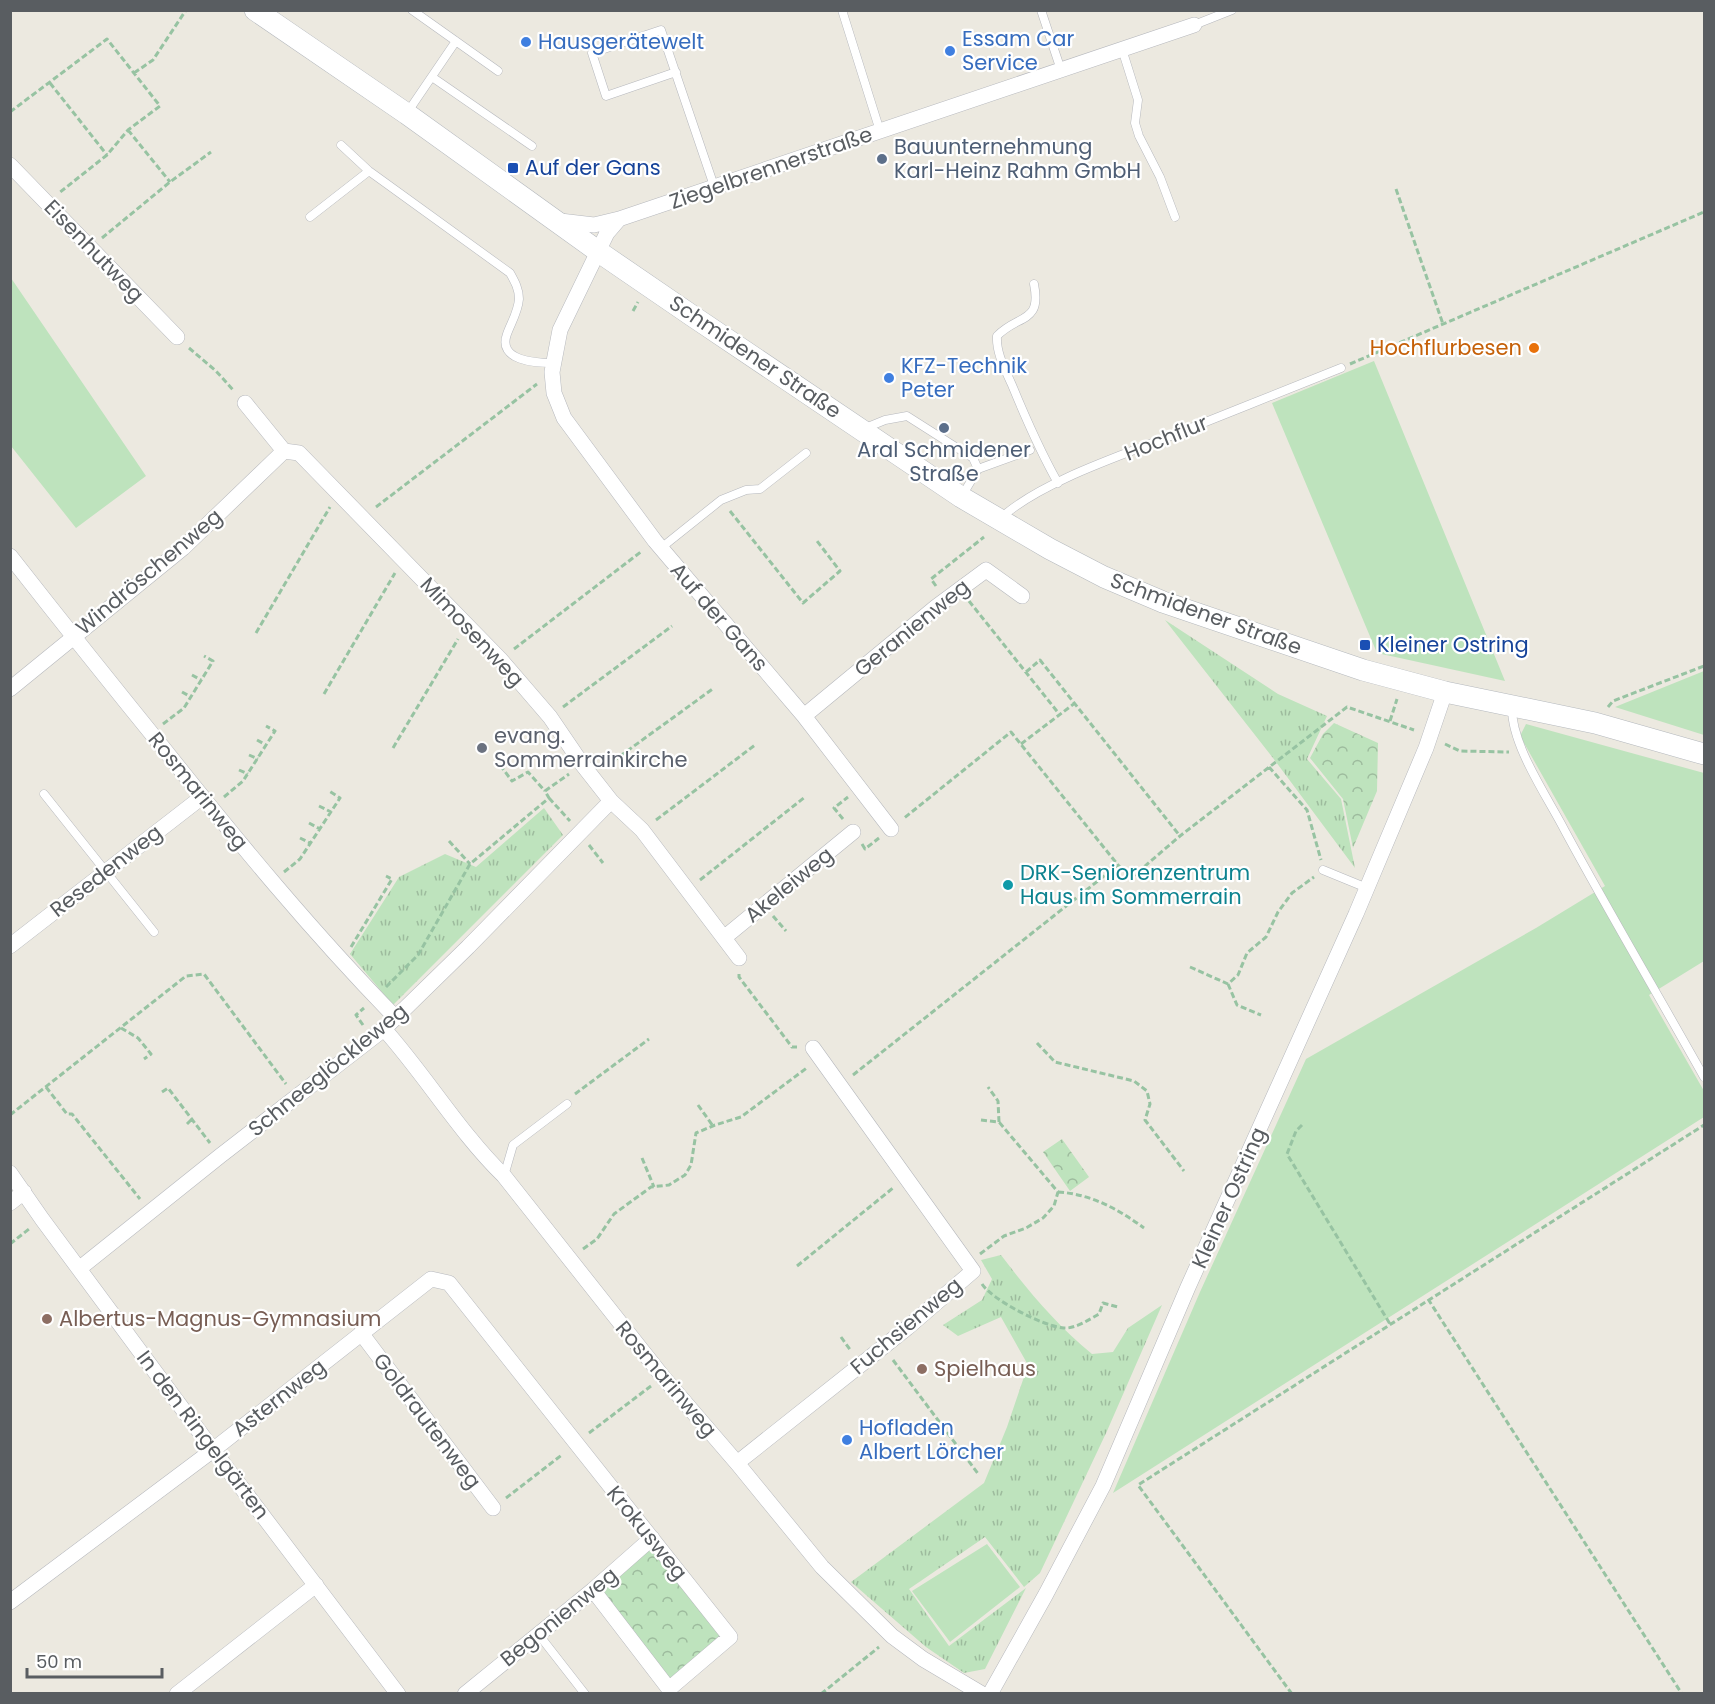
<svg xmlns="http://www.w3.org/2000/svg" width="1715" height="1704" font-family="Poppins,sans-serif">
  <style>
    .grass { fill: url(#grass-tufts) }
    .forest { fill: url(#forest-crowns) }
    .garden { fill: #bee3bd }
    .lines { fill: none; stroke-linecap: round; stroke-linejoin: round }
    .service-casing { stroke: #b6b8bd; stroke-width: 9 }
    .minor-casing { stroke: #b6b8bd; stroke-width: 16 }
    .secondary-casing { stroke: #b4b8bd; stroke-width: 22 }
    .path { stroke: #97c3a2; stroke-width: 3; stroke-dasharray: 6 3; stroke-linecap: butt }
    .service { stroke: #fff; stroke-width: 8 }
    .minor { stroke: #fff; stroke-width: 15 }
    .secondary { stroke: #fff; stroke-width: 21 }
    .shop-dot { fill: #3f7fe0; stroke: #fff; stroke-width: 2 }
    .service-dot { fill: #5c6f8a; stroke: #fff; stroke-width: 2 }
    .transit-dot { fill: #1a4fb4; stroke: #fff; stroke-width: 2 }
    .food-dot { fill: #e8710a; stroke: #fff; stroke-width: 2 }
    .worship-dot { fill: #6b7280; stroke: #fff; stroke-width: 2 }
    .culture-dot { fill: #0f9aa8; stroke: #fff; stroke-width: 2 }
    .education-dot { fill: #8d6e63; stroke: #fff; stroke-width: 2 }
    .labels { text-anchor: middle; stroke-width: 4.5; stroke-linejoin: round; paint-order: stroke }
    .shop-label { font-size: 21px; fill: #366cbe; stroke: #fff; text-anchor: start }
    .service-label { font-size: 21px; fill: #4e5e75; stroke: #fff; text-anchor: start }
    .transit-label { font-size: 21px; fill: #164399; stroke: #fff; text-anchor: start }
    .street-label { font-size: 21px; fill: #595d61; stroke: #fff }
    .food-label { font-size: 21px; fill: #c56008; stroke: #fff; text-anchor: end }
    .worship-label { font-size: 21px; fill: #5b616d; stroke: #fff; text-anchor: start }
    .culture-label { font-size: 21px; fill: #0d838f; stroke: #fff; text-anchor: start }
    .education-label { font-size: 21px; fill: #785e54; stroke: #fff; text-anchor: start }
  </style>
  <defs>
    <pattern id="grass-tufts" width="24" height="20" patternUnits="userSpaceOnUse" patternTransform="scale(1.5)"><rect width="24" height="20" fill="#bee3bd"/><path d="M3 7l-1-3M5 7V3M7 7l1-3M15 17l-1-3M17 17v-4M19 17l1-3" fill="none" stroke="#9dbb9d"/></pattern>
    <pattern id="forest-crowns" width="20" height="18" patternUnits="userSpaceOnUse" patternTransform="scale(1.5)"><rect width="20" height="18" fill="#bee3bd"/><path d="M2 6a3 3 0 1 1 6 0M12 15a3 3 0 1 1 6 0" fill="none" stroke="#9dbb9d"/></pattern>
  </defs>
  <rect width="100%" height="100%" fill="#ece9e0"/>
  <path class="grass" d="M1165,620L1278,694L1327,716L1307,759L1341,799L1355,868L1273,758Z
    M544,808L563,835L393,1005L350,954L399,877L445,854L476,867Z
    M1001,1255C1029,1292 1057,1325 1092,1354L1113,1352L1128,1328L1162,1305L1107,1431L1040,1573L1024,1587L985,1537L909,1589L949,1646L1026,1588L985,1669L964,1673L926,1647L851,1582L984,1483L1007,1427L1028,1365L1001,1317L958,1336L943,1325L982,1300L992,1279L981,1260Z"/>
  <path class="forest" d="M1334,723L1378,743L1377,791L1353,848L1343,799L1310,758L1323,734Z
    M1062,1139L1089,1177L1070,1191L1043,1152Z
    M652,1538L730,1637L669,1689L593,1590Z"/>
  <path class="garden" d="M11,278L146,476L76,528L11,446Z
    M1374,361L1505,681L1377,653L1272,403Z
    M1704,671V735L1615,707Z
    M1526,724L1704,773V961L1649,995L1704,1091V1117L1113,1493L1200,1292L1306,1059L1536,928L1605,886L1520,736Z
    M987,1544L1020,1587L950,1642L912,1591Z"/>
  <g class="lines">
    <defs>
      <path id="service" d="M412,10L498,71
        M842,10L880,131
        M1041,10L1061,70
        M1194,25L1232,10
        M1122,49L1138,100L1135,123L1139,136L1160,177L1175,217
        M676,72L606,96L592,53L661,30L714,186
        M432,77L532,146
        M407,113L456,41
        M341,145L369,171L510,273C515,282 519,289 519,299C518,312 511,323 507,334C497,361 536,363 553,363
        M310,217L369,171
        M1034,284C1042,324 1018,314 997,336C996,353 1005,369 1012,385C1026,419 1040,451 1058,483
        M863,429L885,420L907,416L973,458L978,469
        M962,496L978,469L1030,450
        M1002,517C1039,484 1111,459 1158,441C1219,417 1280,392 1341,368
        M661,548L721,500L746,490L760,489L806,453
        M1512,707C1511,745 1547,796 1565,831C1610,914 1658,995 1704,1077
        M44,794L154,932
        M1323,870L1367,888
        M504,1176L513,1145L567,1104
        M539,1635L585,1694"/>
      <path id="minor" d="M10,165L177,337
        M560,221L594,225L619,219
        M245,403L284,451L299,453L500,659L550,717L582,764L611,801L642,830L739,958
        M10,556C61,621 112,685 164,749C238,842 313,933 396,1018
        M10,689L183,548L284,451
        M804,716L936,607L986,570L1022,596
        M891,829L804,716L655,541L564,418L554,393L552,372L560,330L607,233L619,219L1194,25
        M725,937L853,832
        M10,946L202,797
        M384,1029C426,1076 459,1132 504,1176L663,1377L737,1463L822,1567L892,1636L923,1659L982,1694
        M10,1173L42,1219L213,1450L398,1694
        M10,1203L24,1192
        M80,1268L220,1156L384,1029L468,947L611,801
        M361,1333L493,1508
        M737,1463L907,1328L973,1271L813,1048
        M10,1602L213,1450L431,1279L449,1283L730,1637L669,1689L593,1590
        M177,1694L316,1585
        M465,1694L593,1590L652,1538
        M990,1694L1046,1594L1103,1486L1188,1287L1356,914L1426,748L1445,692"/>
      <path id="secondary" d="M255,10L407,114L599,252L691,315L961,497L1050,549L1104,577L1163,602L1363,670L1445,692L1595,723L1704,754"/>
    </defs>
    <use href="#service" class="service-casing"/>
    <use href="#minor" class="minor-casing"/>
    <use href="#secondary" class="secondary-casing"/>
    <path class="path" d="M134,73L153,60L186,10
      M50,83L107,155
      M10,112L107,39L160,106L128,130L107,155L59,193
      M128,130L170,182
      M1396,189L1443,324
      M102,238L170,182L211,152
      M633,311L638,302
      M189,348L216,371L234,391
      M1350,364L1704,212
      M376,507L537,384
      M730,511L803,603L840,571L817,541
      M936,586L931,579L984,537
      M969,601L1060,715
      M256,633L330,507
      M514,649L642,551
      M1026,672L1040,660L1180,836
      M192,675L201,680
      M182,692L191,697
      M324,694L395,573
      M563,707L672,626
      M1608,707L1613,701L1704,666
      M1390,721L1397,699
      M163,724L184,708L213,661L204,656
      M257,740L266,745
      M1021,744L1075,703
      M1445,744L1460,751L1509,752
      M393,748L458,639
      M249,755L258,759
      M500,765L512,781L528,772L545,791
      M605,767L714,688
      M1269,767L1307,810L1321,860
      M239,770L248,774
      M224,797L243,781L275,731L266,726
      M549,798L570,821
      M319,806L331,812
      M843,819L834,808L848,797
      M656,820L755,745
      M309,823L320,829
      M300,838L310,843
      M449,841L470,864
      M862,844L865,849L879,838
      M589,845L603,863
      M1118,865L1131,878L1180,836L1347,707L1414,730
      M284,872L300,859L340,798L329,791
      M700,880L805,797
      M773,916L786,931
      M351,947L392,879L386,876
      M1190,967L1228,984L1238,975L1247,953L1266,937L1278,912L1292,893L1314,877
      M739,974V977L792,1047H797
      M1228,984L1237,1005L1261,1015
      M386,987L418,955L470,864L549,798L545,791L569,774
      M363,1025L356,1015L364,1008
      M121,1028L138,1038L151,1054L144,1059
      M1037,1043L1055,1062L1134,1081L1147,1091L1150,1104L1145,1120L1184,1171
      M853,1075L1118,865L1011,732L903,819
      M46,1087L67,1114H72L140,1199
      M162,1092L168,1088L210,1143
      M575,1094L649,1039
      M698,1105L713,1126
      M10,1115L186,976L204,974L286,1084
      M981,1120L999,1122L998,1101L988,1087
      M187,1124L192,1119
      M1302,1125L1296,1131L1287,1154L1390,1324
      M642,1158L654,1187
      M1058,1192C1091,1194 1118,1209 1144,1228
      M10,1244L29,1229
      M583,1249L597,1239L614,1214L651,1187L669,1185L685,1175L691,1165L696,1133L715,1125L741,1117L808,1067
      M980,1254L1004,1236L1026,1228L1043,1218L1054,1206L1058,1192L999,1122
      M797,1266L893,1188
      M982,1284C992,1300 1045,1327 1064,1328C1075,1329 1090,1319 1099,1314L1103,1303L1118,1307
      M1428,1299L1682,1694
      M841,1337L851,1351
      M893,1360L979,1475
      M589,1433L651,1386
      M506,1498L563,1454
      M821,1694L879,1647
      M1292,1694L1138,1485L1704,1125"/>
    <use href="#service" class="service"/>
    <use href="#minor" class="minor"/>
    <use href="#secondary" class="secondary"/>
  </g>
  <g class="shop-dot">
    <circle cx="526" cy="42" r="6"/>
    <circle cx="950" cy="51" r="6"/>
    <circle cx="889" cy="378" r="6"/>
    <circle cx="847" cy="1440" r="6"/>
  </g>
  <g class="service-dot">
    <circle cx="882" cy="159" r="6"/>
    <circle cx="944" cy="428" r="6"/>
  </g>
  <g class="transit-dot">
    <rect x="507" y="162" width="12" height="12" rx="3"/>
    <rect x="1359" y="639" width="12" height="12" rx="3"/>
  </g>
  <circle class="food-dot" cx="1534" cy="348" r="6"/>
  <circle class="worship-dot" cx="482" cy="748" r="6"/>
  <circle class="culture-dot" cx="1008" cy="885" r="6"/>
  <g class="education-dot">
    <circle cx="47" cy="1319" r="6"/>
    <circle cx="922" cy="1369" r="6"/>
  </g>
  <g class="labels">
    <g class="shop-label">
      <text x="962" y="46">Essam Car<tspan x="962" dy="24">Service</tspan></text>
      <text x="538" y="49">Hausgerätewelt</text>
      <text x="901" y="373">KFZ-Technik<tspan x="901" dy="24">Peter</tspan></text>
      <text x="859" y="1435">Hofladen<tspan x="859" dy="24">Albert Lörcher</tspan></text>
    </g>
    <g class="service-label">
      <text x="894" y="154">Bauunternehmung<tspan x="894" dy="24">Karl-Heinz Rahm GmbH</tspan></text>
      <text x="944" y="457" text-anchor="middle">Aral Schmidener<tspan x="944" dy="24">Straße</tspan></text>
    </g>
    <g class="transit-label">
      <text x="525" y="175">Auf der Gans</text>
      <text x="1377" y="652">Kleiner Ostring</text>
    </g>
    <g class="street-label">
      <text transform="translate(771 168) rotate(-19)" y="7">Ziegelbrennerstraße</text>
      <text transform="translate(94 251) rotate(46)" y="7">Eisenhutweg</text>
      <text transform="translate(755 357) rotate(34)" y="7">Schmidener Straße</text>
      <text transform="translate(1166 438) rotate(-22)" y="7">Hochflur</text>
      <text transform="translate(149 572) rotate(-40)" y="7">Windröschenweg</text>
      <text transform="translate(1206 614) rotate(20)" y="7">Schmidener Straße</text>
      <text transform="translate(719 617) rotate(49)" y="7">Auf der Gans</text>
      <text transform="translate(912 628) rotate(-39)" y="7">Geranienweg</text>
      <text transform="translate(472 632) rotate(47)" y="7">Mimosenweg</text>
      <text transform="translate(198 791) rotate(51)" y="7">Rosmarinweg</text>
      <text transform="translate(106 871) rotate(-38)" y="7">Resedenweg</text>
      <text transform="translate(789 885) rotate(-39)" y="7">Akeleiweg</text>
      <text transform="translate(328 1070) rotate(-39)" y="7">Schneeglöckleweg</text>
      <text transform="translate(1229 1198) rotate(-66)" y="7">Kleiner Ostring</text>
      <text transform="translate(906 1326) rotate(-40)" y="7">Fuchsienweg</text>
      <text transform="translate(666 1379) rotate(50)" y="7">Rosmarinweg</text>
      <text transform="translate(279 1398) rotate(-38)" y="7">Asternweg</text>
      <text transform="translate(427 1421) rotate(53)" y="7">Goldrautenweg</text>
      <text transform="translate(203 1435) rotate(53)" y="7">In den Ringelgärten</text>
      <text transform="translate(647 1533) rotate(51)" y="7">Krokusweg</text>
      <text transform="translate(559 1617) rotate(-39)" y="7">Begonienweg</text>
    </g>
    <g class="food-label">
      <text x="1522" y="355">Hochflurbesen</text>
    </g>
    <g class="worship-label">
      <text x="494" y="743">evang.<tspan x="494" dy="24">Sommerrainkirche</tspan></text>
    </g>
    <g class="culture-label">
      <text x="1020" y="880">DRK-Seniorenzentrum<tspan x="1020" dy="24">Haus im Sommerrain</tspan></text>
    </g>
    <g class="education-label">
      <text x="59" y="1326">Albertus-Magnus-Gymnasium</text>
      <text x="934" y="1376">Spielhaus</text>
    </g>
  </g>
  <rect width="1715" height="1704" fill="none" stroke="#595d61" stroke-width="24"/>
  <path d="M27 1668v9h135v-9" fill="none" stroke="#595d61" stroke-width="3"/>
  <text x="36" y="1668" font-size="18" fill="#595d61" stroke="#ffffff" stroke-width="4.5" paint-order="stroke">50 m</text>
</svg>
